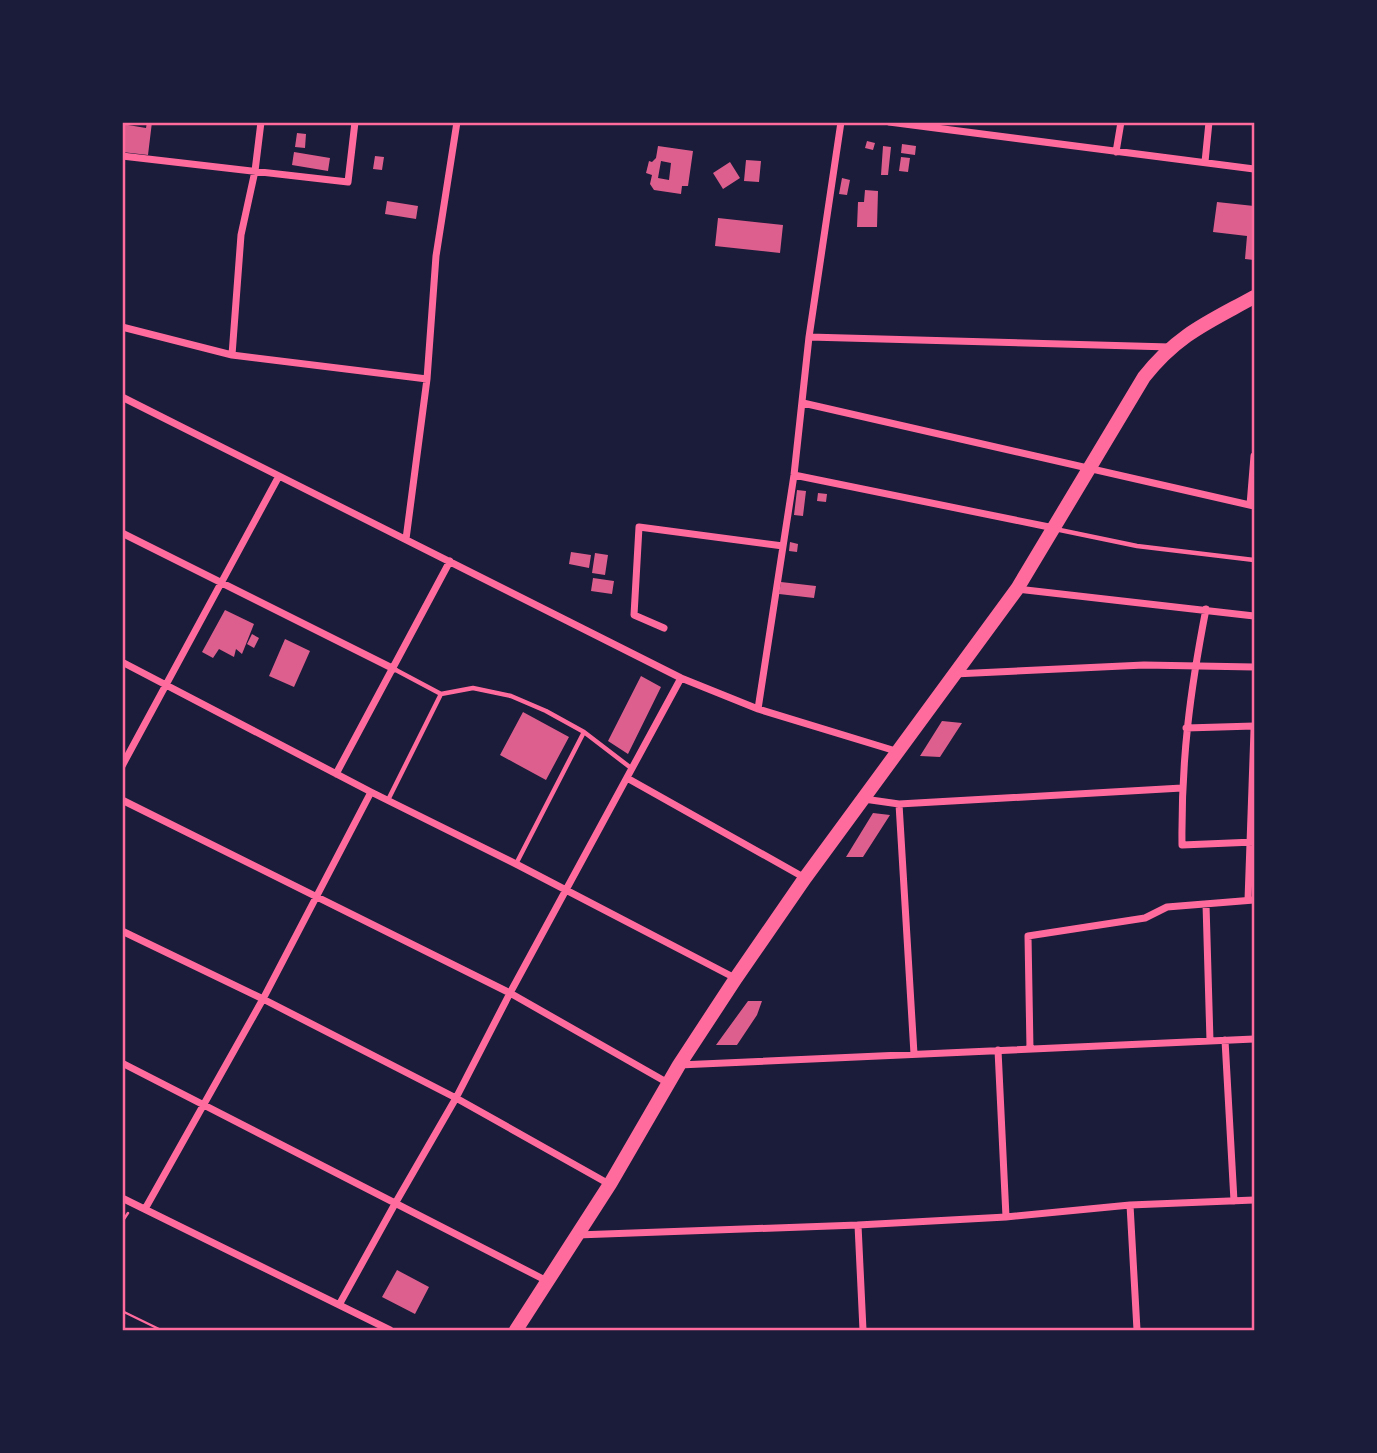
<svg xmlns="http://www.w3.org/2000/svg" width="1377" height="1453" font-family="'Roboto Serif',serif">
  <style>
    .building { fill: #dd5f8e; fill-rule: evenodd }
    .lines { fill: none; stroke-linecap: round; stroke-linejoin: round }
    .path { stroke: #ff6b9d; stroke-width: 2.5 }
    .service { stroke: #ff6b9d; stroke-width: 4.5 }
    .minor { stroke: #ff6b9d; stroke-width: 7 }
    .trunk { stroke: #ff6b9d; stroke-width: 14 }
    .neatline { fill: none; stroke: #ff6b9d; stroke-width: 2.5 }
  </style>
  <rect width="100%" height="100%" fill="#1b1b3a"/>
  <path class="building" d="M147,122H152L148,155L122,152V124L146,128Z
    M297,133L306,134L305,148L295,147Z
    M867,141L875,143L873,150L865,148Z
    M902,144L916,146L915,155L901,153Z
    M658,146L693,151L688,186H682L681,194L654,190L650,184L652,175L646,173L649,161L652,162L656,158ZM661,161L671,163L669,180L658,178Z
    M883,146L891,147L888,175H881Z
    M294,152L330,158L328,171L292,165Z
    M375,156L384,157L382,170L373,169Z
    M901,157L910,158L908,172L899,171Z
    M746,160L761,161L759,182L744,181Z
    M730,162L740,178L723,189L713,173Z
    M842,178L850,180L847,195L839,194Z
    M865,190L878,191L877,227H857L858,202H864Z
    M387,201L418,206L416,219L385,214Z
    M1217,202L1254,206V260L1245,259L1247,236L1213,232Z
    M718,218L783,225L780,253L715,246Z
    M797,490L806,491L803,516L794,515Z
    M818,493L827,494L826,502L817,501Z
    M790,542L798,544L797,552L789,551Z
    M571,552L591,555L589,568L569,564Z
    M595,553L608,555L605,575L592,573Z
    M593,578L614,581L612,594L591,591Z
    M781,582L816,586L814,598L779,594Z
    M225,610L254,624L242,654L236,649L234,657L219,649L213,658L202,652Z
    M252,634L259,638L254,648L247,644Z
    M285,639L310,651L294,687L269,676Z
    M641,676L661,687L628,754L608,741Z
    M523,712L569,737L546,780L500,755Z
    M942,721L962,723L940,757L920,756Z
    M873,813L890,815L863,857H846Z
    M748,1001H762L757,1015L737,1045H716Z
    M397,1270L429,1287L415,1314L382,1297Z"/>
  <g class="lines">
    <path class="path" d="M122,1222L128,1213
      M122,1311L161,1330"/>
    <path class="service" d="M1055,529L1137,546L1254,560
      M394,669L441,694L473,688L511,696L546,711L584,732L631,768
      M388,800L441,694
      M516,864L584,732"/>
    <path class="minor" d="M889,122L1254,169
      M1116,152L1121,122
      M122,156L348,182L355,122
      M1205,162L1209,122
      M122,327L232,355L427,379
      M809,337L1170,347
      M232,355L241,235L255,171L261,122
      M122,397L681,678L758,709L899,752
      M803,403L1254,506
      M794,475L1054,528
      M1250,505L1254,456
      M122,533L394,669
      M406,539L427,379L436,256L457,122
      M1017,589L1254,616
      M1206,609C1190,691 1181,761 1182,845L1254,842
      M664,628L634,615L639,527L783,546
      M122,662L371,792L516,864L735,978
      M954,674L1144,665L1254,667
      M758,709L794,475L809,337L841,122
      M1186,728L1254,726
      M122,766L279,476
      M336,774L450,561
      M627,778L805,878
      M864,799L899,804L1182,788
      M122,800L510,993L668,1083
      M899,804L914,1054
      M1248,900L1254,730
      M1206,904L1210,1041
      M122,931L263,999L456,1098L609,1184
      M1225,1040L1234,1201
      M1030,1049L1028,936L1145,918L1167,907L1254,900
      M998,1050L1006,1217
      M122,1063L547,1281
      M679,1065L1254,1039
      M122,1198L390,1330
      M1130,1205L1137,1330
      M145,1209L263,999L371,792
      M858,1225L863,1330
      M577,1235L858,1225L1006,1217L1130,1205L1254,1200
      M339,1305L396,1202L456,1098L510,993L681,678"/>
    <path class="trunk" d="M516,1330L610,1184L679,1065L736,978L805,878L1017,589L1144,377C1178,334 1209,322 1254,297"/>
  </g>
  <rect width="1377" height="1453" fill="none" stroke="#1b1b3a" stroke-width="248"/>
  <rect x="124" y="124" width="1129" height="1205" class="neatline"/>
</svg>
